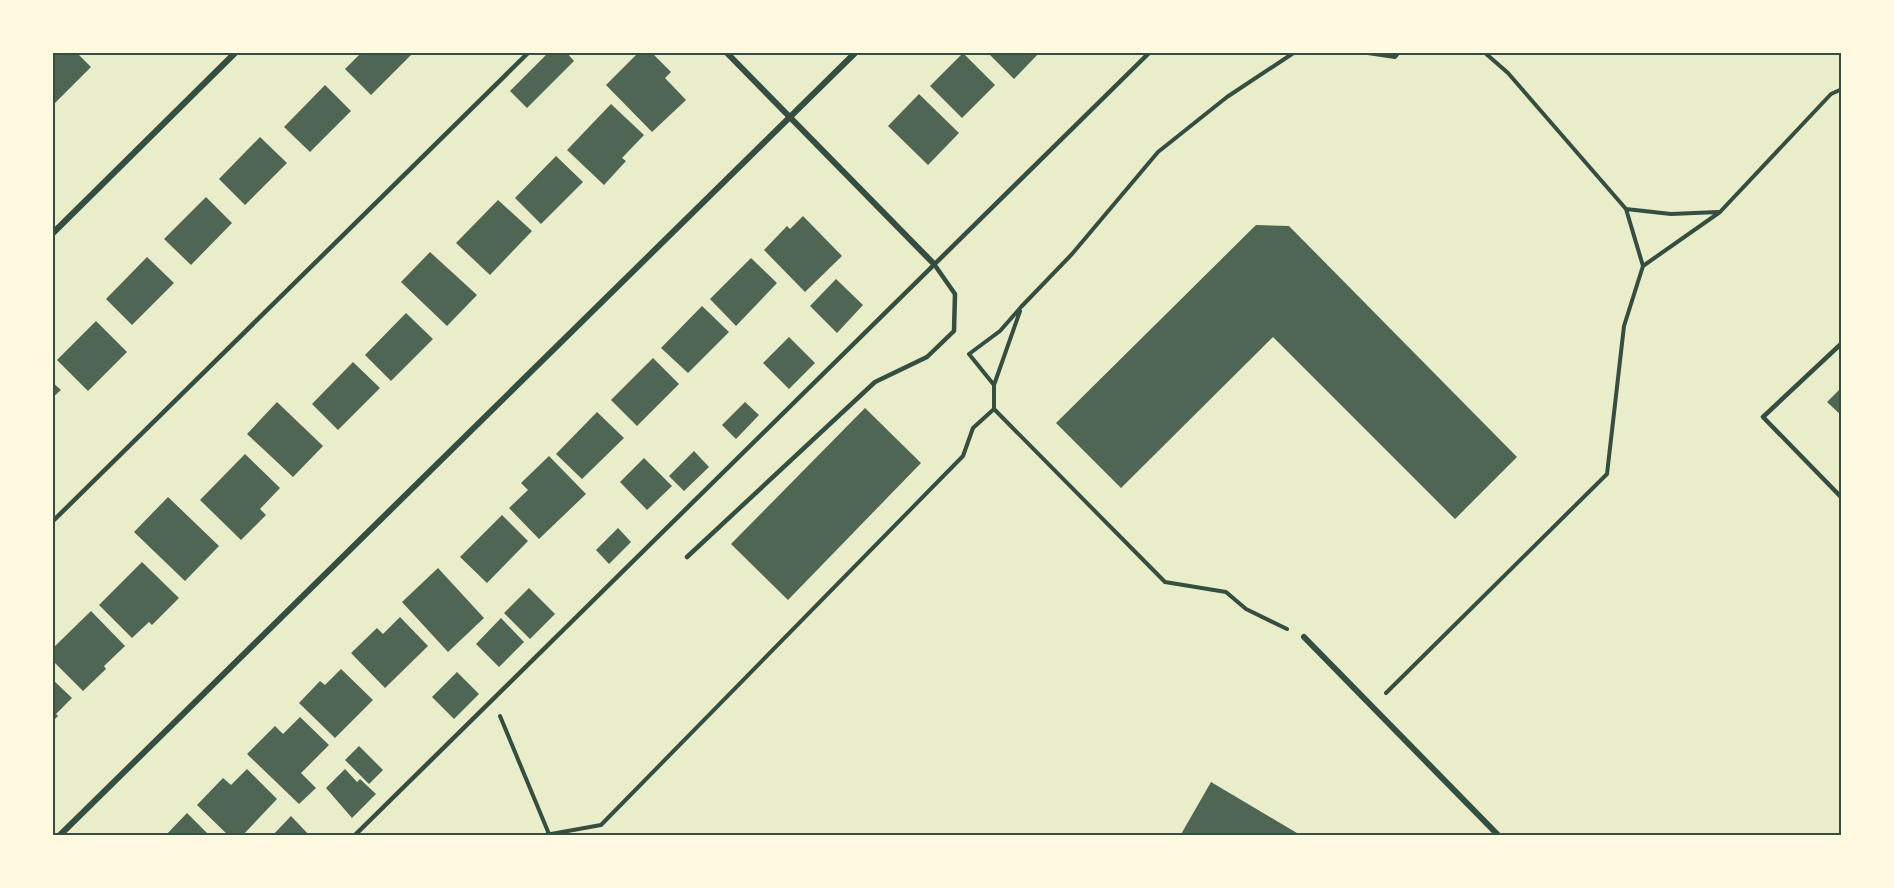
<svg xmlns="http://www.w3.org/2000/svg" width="1894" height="888" font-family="'Public Sans',sans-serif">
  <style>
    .building { fill: #4f6655 }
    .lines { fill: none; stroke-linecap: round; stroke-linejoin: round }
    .path { stroke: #344e41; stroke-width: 4 }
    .service { stroke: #344e41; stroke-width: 4.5 }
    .minor { stroke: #344e41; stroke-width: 6 }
    .neatline { fill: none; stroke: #344e41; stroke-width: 2 }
  </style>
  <rect width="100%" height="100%" fill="#e9edc9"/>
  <path class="building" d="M76,52L91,67L52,106V53Z
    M362,52H414L371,95L345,69Z
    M549,52H566L574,61L527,108L510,91Z
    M639,52H651L671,72L665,78L686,100L652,132L606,85Z
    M987,52H1040L1014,79Z
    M963,53L995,85L962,118L930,86Z
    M325,85L351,111L310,152L284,127Z
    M919,94L959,133L928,165L888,126Z
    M611,104L644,135L622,158L626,161L604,185L567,150Z
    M260,137L287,163L245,205L219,179Z
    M556,156L583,182L541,224L515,198Z
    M206,197L232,223L191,265L164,239Z
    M498,200L532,231L490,275L456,243Z
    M803,216L842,256L805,292L764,250L787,226L790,229Z
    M1256,225L1289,226L1517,457L1455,519L1273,337L1121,488L1056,423Z
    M430,252L477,295L447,326L401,282Z
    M147,257L174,283L132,325L106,299Z
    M751,258L777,283L736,326L710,299Z
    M836,279L863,305L837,333L810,306Z
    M702,306L729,332L688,373L661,348Z
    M406,313L433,339L391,381L365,355Z
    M96,321L127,352L88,391L57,360Z
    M789,337L815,363L789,389L763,363Z
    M653,358L679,384L637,426L611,400Z
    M353,362L380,388L338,430L312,404Z
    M52,382L61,390L52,398Z
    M1842,387V416L1827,402Z
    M277,402L323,446L293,477L247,434Z
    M745,402L759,415L736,439L722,425Z
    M865,408L921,463L788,600L731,544Z
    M597,412L624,438L582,479L556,454Z
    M694,451L709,467L684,491L669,476Z
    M245,454L280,488L260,509L266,515L241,540L200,500Z
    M549,456L586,494L539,539L509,508L528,490L521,483Z
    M644,458L672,486L647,510L620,482Z
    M168,497L219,546L185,581L134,532Z
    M502,515L528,541L487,583L460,557Z
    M618,528L631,542L609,564L596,550Z
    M142,562L179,598L152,625L149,622L132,638L99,605Z
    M438,568L484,618L448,652L402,602Z
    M529,588L555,614L530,639L504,613Z
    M91,611L125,646L104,666L106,669L83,691L52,660V649Z
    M400,617L428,646L385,688L351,653L377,628L383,634Z
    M501,618L524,642L499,667L476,644Z
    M341,669L373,700L335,738L299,703L320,681L325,685Z
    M457,672L479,694L454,719L432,697Z
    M52,679L72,698L56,714L58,716L52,722Z
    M300,717L329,745L301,773L316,788L299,804L247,754L275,726L283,734Z
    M359,746L383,770L369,784L345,760Z
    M247,769L277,799L242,836H229L197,805L223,778L231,785Z
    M345,769L357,782L360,779L376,794L352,818L326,788Z
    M1211,782L1302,836H1180Z
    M187,813L210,836H165Z
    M291,816L310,836H272Z"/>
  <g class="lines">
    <path class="path" d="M1361,52L1395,57L1399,52
      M1484,52L1508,73L1626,209L1643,266
      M1626,209L1671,214L1718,212
      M994,385L1020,311
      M994,409L1165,582L1226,592L1246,609L1287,629
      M1386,693L1607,474L1624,326L1643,266L1720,212L1831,94L1842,89
      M500,716L549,834
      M540,836L601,825L963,456L973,428L994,409V385L969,354L1000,331L1021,307L1072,254L1158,152L1227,97L1295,52"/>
    <path class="service" d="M1842,343L1763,417L1842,498
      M52,522L529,52
      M687,557L875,382L927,357L954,331L955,294L934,264
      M354,836L1150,52"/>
    <path class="minor" d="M726,52L934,264
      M52,234L236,52
      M1304,637L1499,836
      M59,836L856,52"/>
  </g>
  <rect width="1894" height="888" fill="none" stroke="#fefae0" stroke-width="108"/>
  <rect x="54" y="54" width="1786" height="780" class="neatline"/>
</svg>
